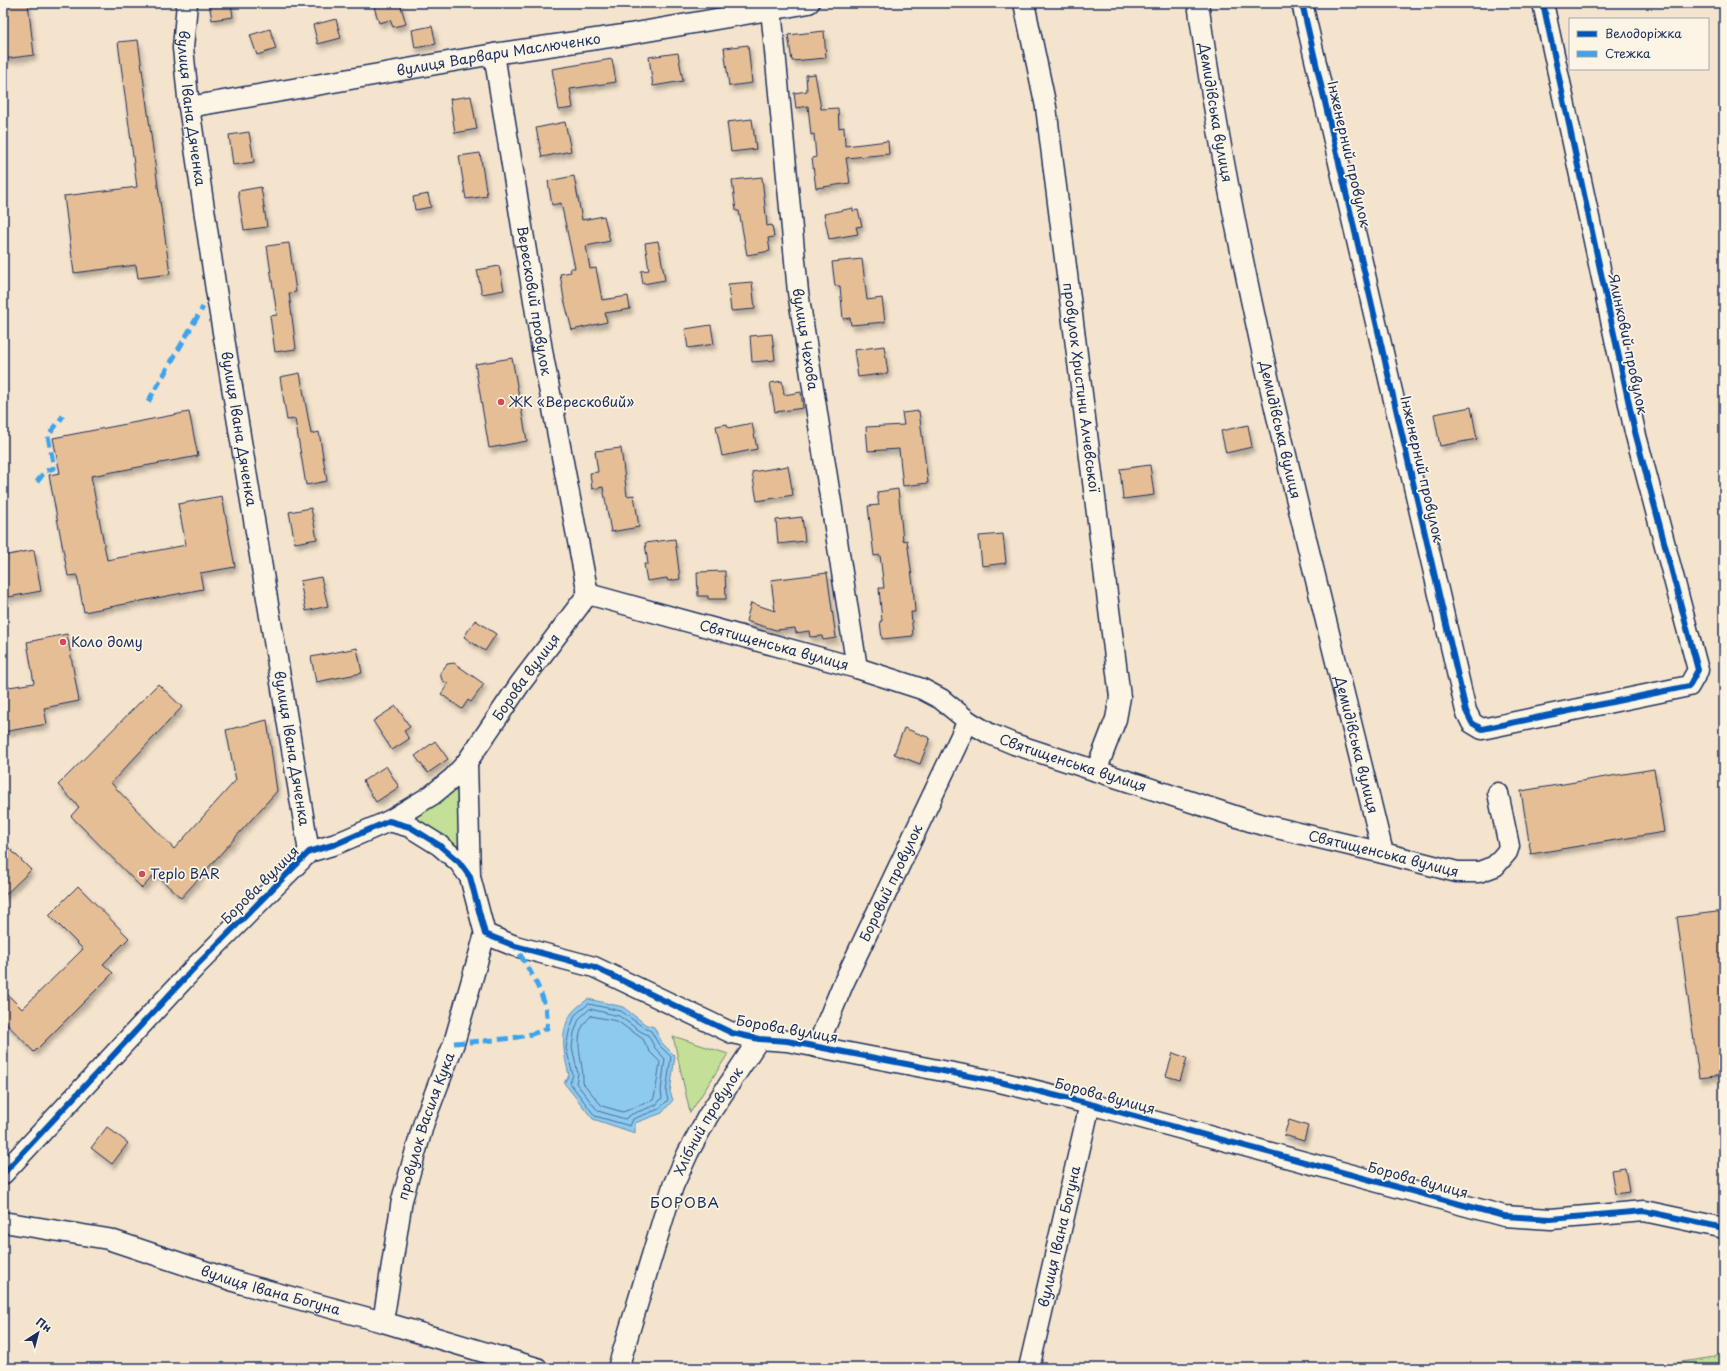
<svg xmlns="http://www.w3.org/2000/svg" width="1727" height="1371" font-family="'Playpen Sans',sans-serif">
  <style>
    .green { fill: #c4df96; stroke: #70877a }
    .water { fill: #8ecaee; stroke: #608cb4 }
    .lines { fill: none; stroke-linecap: round; stroke-linejoin: round }
    .shore { stroke: #496d98; stroke-width: 1 }
    .building { fill: #e6be96; stroke: #1b2f5e; filter: url(#shadow) }
    .minor-casing { stroke: #1b2f5e; stroke-width: 23 }
    .minor { stroke: #fcf5e5; stroke-width: 20 }
    .quiet { stroke: #3da3ed; stroke-width: 5; stroke-dasharray: 10 5; stroke-linecap: butt }
    .cycleway-casing { stroke: #fcf5e5; stroke-width: 8 }
    .cycleway { stroke: #0057b8; stroke-width: 6 }
    .poi-dot { fill: #d1495b; stroke: #fcf5e5; stroke-width: 1.5 }
    .labels { text-anchor: middle; stroke-width: 3.5; stroke-linejoin: round; paint-order: stroke }
    .street-label { font-size: 14px; fill: #1b2f5e; stroke: #fcf5e5 }
    .poi-label { font-size: 14px; fill: #1b2f5e; stroke: #fcf5e5; text-anchor: start }
    .neighbourhood-label { font-size: 15px; letter-spacing: 1px; fill: #1b2f5e; stroke: #fcf5e5 }
  </style>
  <defs>
    <filter id="shadow"><feDropShadow dx="2.5" dy="4.5" stdDeviation="2" flood-color="#0004"/></filter>
  </defs>
  <rect width="100%" height="100%" fill="#f5e4cd"/>
  <filter id="ink" filterUnits="userSpaceOnUse"><feTurbulence type="fractalNoise" baseFrequency=".025" numOctaves="2"/><feDisplacementMap in="SourceGraphic" scale="8" xChannelSelector="R" yChannelSelector="G"/><feConvolveMatrix kernelMatrix="1 2 1 2 8 2 1 2 1" color-interpolation-filters="sRGB"/></filter>
  <g filter="url(#ink)">
    <path class="green" d="M454,791H458L466,857L410,818L448,792Z
      M673,1036L728,1054L690,1113Z
      M1724,1352V1368H1641L1715,1357Z"/>
    <path class="water" d="M588,999L623,1007L645,1024L654,1027L662,1043L675,1056L670,1092L673,1100L662,1113L635,1123V1133L593,1119L564,1083L569,1075C564,1055 559,1033 571,1014C575,1008 583,1003 588,999Z"/>
    <g class="lines">
      <path class="shore" d="M589,1004L621,1011L643,1027L651,1031L659,1045L671,1057L666,1092L668,1100L659,1109L633,1119L630,1126L595,1116L570,1083L573,1075L566,1048L569,1032L575,1015Z
        M590,1009L619,1016L640,1031L648,1035L655,1048L665,1059L661,1091L662,1098L656,1105L632,1114L625,1119L598,1111L576,1083L578,1074L572,1048L574,1033L579,1019Z
        M591,1016L617,1021L643,1039L649,1051L660,1062C659,1068 655,1098 653,1100L623,1112L602,1106L583,1083C584,1059 569,1035 591,1016Z"/>
    </g>
    <path class="building" d="M3,3H28L34,55L3,59Z
      M209,3H231L233,17L212,20Z
      M388,3H400L406,24L393,27L390,20L379,23L374,7Z
      M336,19L341,38L318,44L313,25Z
      M432,26L436,44L415,48L412,30Z
      M270,29L276,49L257,55L250,35Z
      M824,31L826,58L792,61L788,35Z
      M138,40L170,274L138,278L136,265L74,273L64,196L137,187L118,42Z
      M748,45L752,83L729,86L724,48Z
      M678,53L683,81L653,86L649,57Z
      M612,59L616,82L570,89L573,108L559,110L552,69Z
      M815,74L821,109L838,108L839,128L844,127L845,146L888,141L889,154L846,158L850,183L816,188L812,158L816,157L814,134L811,135L808,106L796,108L794,93L807,91L806,75Z
      M471,96L477,129L455,133L450,99Z
      M752,119L756,149L731,152L727,122Z
      M565,122L571,151L542,157L536,128Z
      M249,132L254,162L233,165L229,135Z
      M480,153L487,196L466,199L459,156Z
      M574,176L582,220L604,216L610,241L586,246L590,269L596,268L602,300L628,296L630,309L605,313L607,322L572,330L564,299L560,274L571,272L570,268H575L561,203L552,205L548,181Z
      M762,177L767,226L772,225L774,237L768,238L770,251L747,255L739,211H736L732,180Z
      M261,187L267,227L244,230L238,191Z
      M428,194L431,207L415,210L413,197Z
      M853,208V211L858,210L862,226L856,227L858,234L829,239L824,214Z
      M658,241L665,280L643,284L641,271L649,270L645,243Z
      M289,243L296,292L289,293L296,349L275,352L270,316L277,315L267,246Z
      M862,259L867,300L882,298L885,322L851,325L850,318L843,319L840,286H835L832,262Z
      M499,266L504,290L482,294L477,270Z
      M752,282L755,309L731,311L728,284Z
      M711,325L714,344L688,348L685,329Z
      M772,334L775,360L752,362L750,336Z
      M884,346L888,373L858,377L854,350Z
      M512,358L527,441L489,448L475,364Z
      M300,373L311,434L319,432L327,481L306,485L295,419L287,420L280,377Z
      M782,381L784,395L801,392L803,408L775,412L770,383Z
      M1471,407L1477,439L1440,446L1434,414Z
      M919,411L928,483L903,486L899,449L868,451L866,427L904,425L902,413Z
      M189,412L198,456L91,476L107,560L186,545L178,504L222,496L235,567L200,573L203,589L84,612L77,575L68,576L49,475L60,473L53,438Z
      M752,423L757,449L722,456L716,426L727,424L728,428Z
      M1248,425L1252,447L1226,453L1221,431Z
      M621,448L627,496L634,495L639,527L611,532L603,487L592,489L590,473L598,472L595,451Z
      M1150,465L1154,495L1123,499L1120,469Z
      M788,466L793,495L757,501L752,472Z
      M898,489L903,541L907,540L913,585L915,612H911L913,636L882,639L880,621H882L879,588H884L880,555L874,556L868,506L879,505L877,492Z
      M311,508L317,539L295,543L289,512Z
      M802,517L805,541L778,544L776,520Z
      M1003,534L1006,563L982,566L979,536Z
      M675,539L680,579L668,581L667,578L647,581L644,564H648L645,543Z
      M34,550L41,591L3,598V556Z
      M725,571L726,599H708V596H698L697,572Z
      M827,573L836,638L823,640L822,636L810,637L809,631L796,633L795,628L776,630L746,621L751,603L775,611L771,580Z
      M321,577L328,606L306,611L300,581Z
      M475,620L496,634L485,651L464,637Z
      M67,634L79,701L44,708L47,724L3,732V688L34,683L27,642Z
      M357,648L362,673L316,682L311,657Z
      M454,663L484,684L471,702L468,700L462,709L441,694L448,684L442,680L440,673L447,664Z
      M158,684L182,707L111,783L174,849L236,780L226,730L267,720L277,791L181,898L155,874L142,888L71,816L79,807L58,785Z
      M396,706L410,727L404,731L409,739L392,750L373,721Z
      M904,728L930,738L920,764L894,754Z
      M435,741L448,759L428,773L415,756Z
      M386,766L399,787L376,802L363,781Z
      M1654,769L1664,832L1531,854L1521,791Z
      M3,842L31,870L3,897Z
      M78,886L129,938L103,964L113,973L34,1052L3,1020V990L22,1009L83,949L49,915Z
      M1724,911V1075L1699,1078L1677,917Z
      M1173,1053L1187,1058L1180,1080L1166,1076Z
      M1289,1120L1308,1126L1304,1141L1284,1135Z
      M107,1127L128,1143L112,1164L91,1148Z
      M1625,1168L1629,1192L1615,1194L1611,1170Z"/>
    <g class="lines">
      <defs>
        <g id="minor">
          <path id="s1" d="M187,3L183,48L189,107L216,290L309,852"/>
          <path id="s2" d="M1024,3L1046,107L1120,697L1116,719L1096,771"/>
          <path id="s3" d="M1198,3C1238,290 1315,571 1383,853"/>
          <path d="M1302,3L1466,711L1472,723L1482,729L1689,686L1698,670L1635,432L1543,3"/>
          <path id="s4" d="M771,9L798,292L857,668"/>
          <path id="s5" d="M494,54L543,356L588,594"/>
          <path id="s6" d="M189,107L494,54L630,34L809,3"/>
          <path id="s7" d="M588,594L857,668L922,689L941,699L968,721L990,734L1014,744L1256,823L1383,853L1457,872H1479L1495,866L1507,852L1509,846L1498,793"/>
          <path d="M467,762L470,877"/>
          <path id="s8" d="M389,821L432,795L453,778L467,762L520,684L588,594"/>
          <path id="s9" d="M817,1047L843,984L968,721"/>
          <path d="M3,1174L197,965L309,852L336,844L389,821L410,827L439,845L459,862L470,877L485,934L515,946L594,967L732,1033L759,1039L787,1041L1000,1082L1090,1104L1504,1216L1551,1219L1644,1211L1724,1228"/>
          <path id="s10" d="M3,1222L108,1239L243,1284L383,1322L537,1368"/>
          <path id="s11" d="M383,1322L402,1200L424,1122L454,1043L485,934"/>
          <path id="s12" d="M618,1368L673,1186L688,1153L708,1116L759,1039"/>
          <path id="s13" d="M1029,1368L1090,1104"/>
        </g>
      </defs>
      <use href="#minor" class="minor-casing"/>
      <use href="#minor" class="minor"/>
      <path class="quiet" d="M148,402L203,307
        M37,482L45,471L54,468L48,436L63,416
        M454,1043C479,1041 526,1040 547,1028C551,1002 528,968 515,946"/>
      <defs>
        <path id="cycleway" d="M1302,3L1466,711L1472,723L1482,729L1689,686L1698,670L1635,432L1543,3
          M3,1174L197,965L309,852L336,844L389,821L410,827L439,845L459,862L470,877L485,934L515,946L594,967L732,1033L759,1039L787,1041L1000,1082L1090,1104L1504,1216L1551,1219L1644,1211L1724,1228"/>
      </defs>
      <use href="#cycleway" class="cycleway-casing"/>
      <use href="#cycleway" class="cycleway"/>
    </g>
  </g>
  <g class="poi-dot">
    <circle cx="501" cy="402" r="4"/>
    <circle cx="63" cy="642" r="4"/>
    <circle cx="142" cy="874" r="4"/>
  </g>
  <g class="labels">
    <g class="street-label">
      <text dy="5" stroke="none"><textPath href="#s6" startOffset="314">вулиця Варвари Маслюченко</textPath></text>
      <text dy="5" stroke="none"><textPath href="#s1" startOffset="106">вулиця Івана Дяченка</textPath></text>
      <text dy="5" stroke="none"><textPath href="#s3" startOffset="111">Демидівська вулиця</textPath></text>
      <text transform="translate(1349 154) rotate(77)" y="5">Інженерний провулок</text>
      <text dy="5" stroke="none"><textPath href="#s5" startOffset="250">Вересковий провулок</textPath></text>
      <text dy="5" stroke="none"><textPath href="#s4" startOffset="332">вулиця Чехова</textPath></text>
      <text transform="translate(1628 344) rotate(78)" y="5">Ялинковий провулок</text>
      <text dy="5" stroke="none"><textPath href="#s2" startOffset="389">провулок Христини Алчевської</textPath></text>
      <text dy="5" stroke="none"><textPath href="#s1" startOffset="430">вулиця Івана Дяченка</textPath></text>
      <text dy="5" stroke="none"><textPath href="#s3" startOffset="435">Демидівська вулиця</textPath></text>
      <text transform="translate(1422 469) rotate(77)" y="5">Інженерний провулок</text>
      <text dy="5" stroke="none"><textPath href="#s7" startOffset="193">Святищенська вулиця</textPath></text>
      <text dy="5" stroke="none"><textPath href="#s8" startOffset="202">Борова вулиця</textPath></text>
      <text dy="5" stroke="none"><textPath href="#s3" startOffset="759">Демидівська вулиця</textPath></text>
      <text dy="5" stroke="none"><textPath href="#s1" startOffset="754">вулиця Івана Дяченка</textPath></text>
      <text dy="5" stroke="none"><textPath href="#s7" startOffset="517">Святищенська вулиця</textPath></text>
      <text dy="5" stroke="none"><textPath href="#s7" startOffset="841">Святищенська вулиця</textPath></text>
      <text dy="5" stroke="none"><textPath href="#s9" startOffset="180">Боровий провулок</textPath></text>
      <text transform="translate(260 885) rotate(-45)" y="5">Борова вулиця</text>
      <text transform="translate(787 1029) rotate(10)" y="5">Борова вулиця</text>
      <text transform="translate(1105 1096) rotate(15)" y="5">Борова вулиця</text>
      <text dy="5" stroke="none"><textPath href="#s12" startOffset="264">Хлібний провулок</textPath></text>
      <text dy="5" stroke="none"><textPath href="#s11" startOffset="201">провулок Василя Кука</textPath></text>
      <text transform="translate(1418 1180) rotate(15)" y="5">Борова вулиця</text>
      <text dy="5" stroke="none"><textPath href="#s13" startOffset="135">вулиця Івана Богуна</textPath></text>
      <text dy="5" stroke="none"><textPath href="#s10" startOffset="277">вулиця Івана Богуна</textPath></text>
    </g>
    <g class="poi-label">
      <text x="509" y="407">ЖК «Вересковий»</text>
      <text x="71" y="647">Коло дому</text>
      <text x="150" y="879">Teplo BAR</text>
    </g>
    <g class="neighbourhood-label">
      <text x="685" y="1208">БОРОВА</text>
    </g>
  </g>
  <rect width="1727" height="1371" fill="none" stroke="#fcf5e5" stroke-width="16"/>
  <rect x="8" y="8" width="1711" height="1355" fill="none" stroke="#1b2f5e" stroke-width="1.5" filter="url(#ink)"/>
  <rect x="1569" y="18" width="140" height="52" fill="#fcf5e5" stroke="#a2a6af"/>
  <rect x="1577" y="31" width="20" height="6" fill="#0057b8" stroke="#a2a6af"/>
  <text x="1605" y="38" font-size="12" fill="#1b2f5e">Велодоріжка</text>
  <rect x="1577" y="51" width="20" height="6" fill="#3da3ed" stroke="#a2a6af"/>
  <text x="1605" y="58" font-size="12" fill="#1b2f5e">Стежка</text>
  <g transform="translate(38 1333) rotate(36)" stroke="#fcf5e5" stroke-width="3" paint-order="stroke">
  <path d="M0-3L7 15L0 10L-7 15Z" fill="#1b2f5e"/>
  <text y="-6" font-size="11" font-weight="bold" text-anchor="middle" fill="#1b2f5e">Пн</text>
  </g>
</svg>
